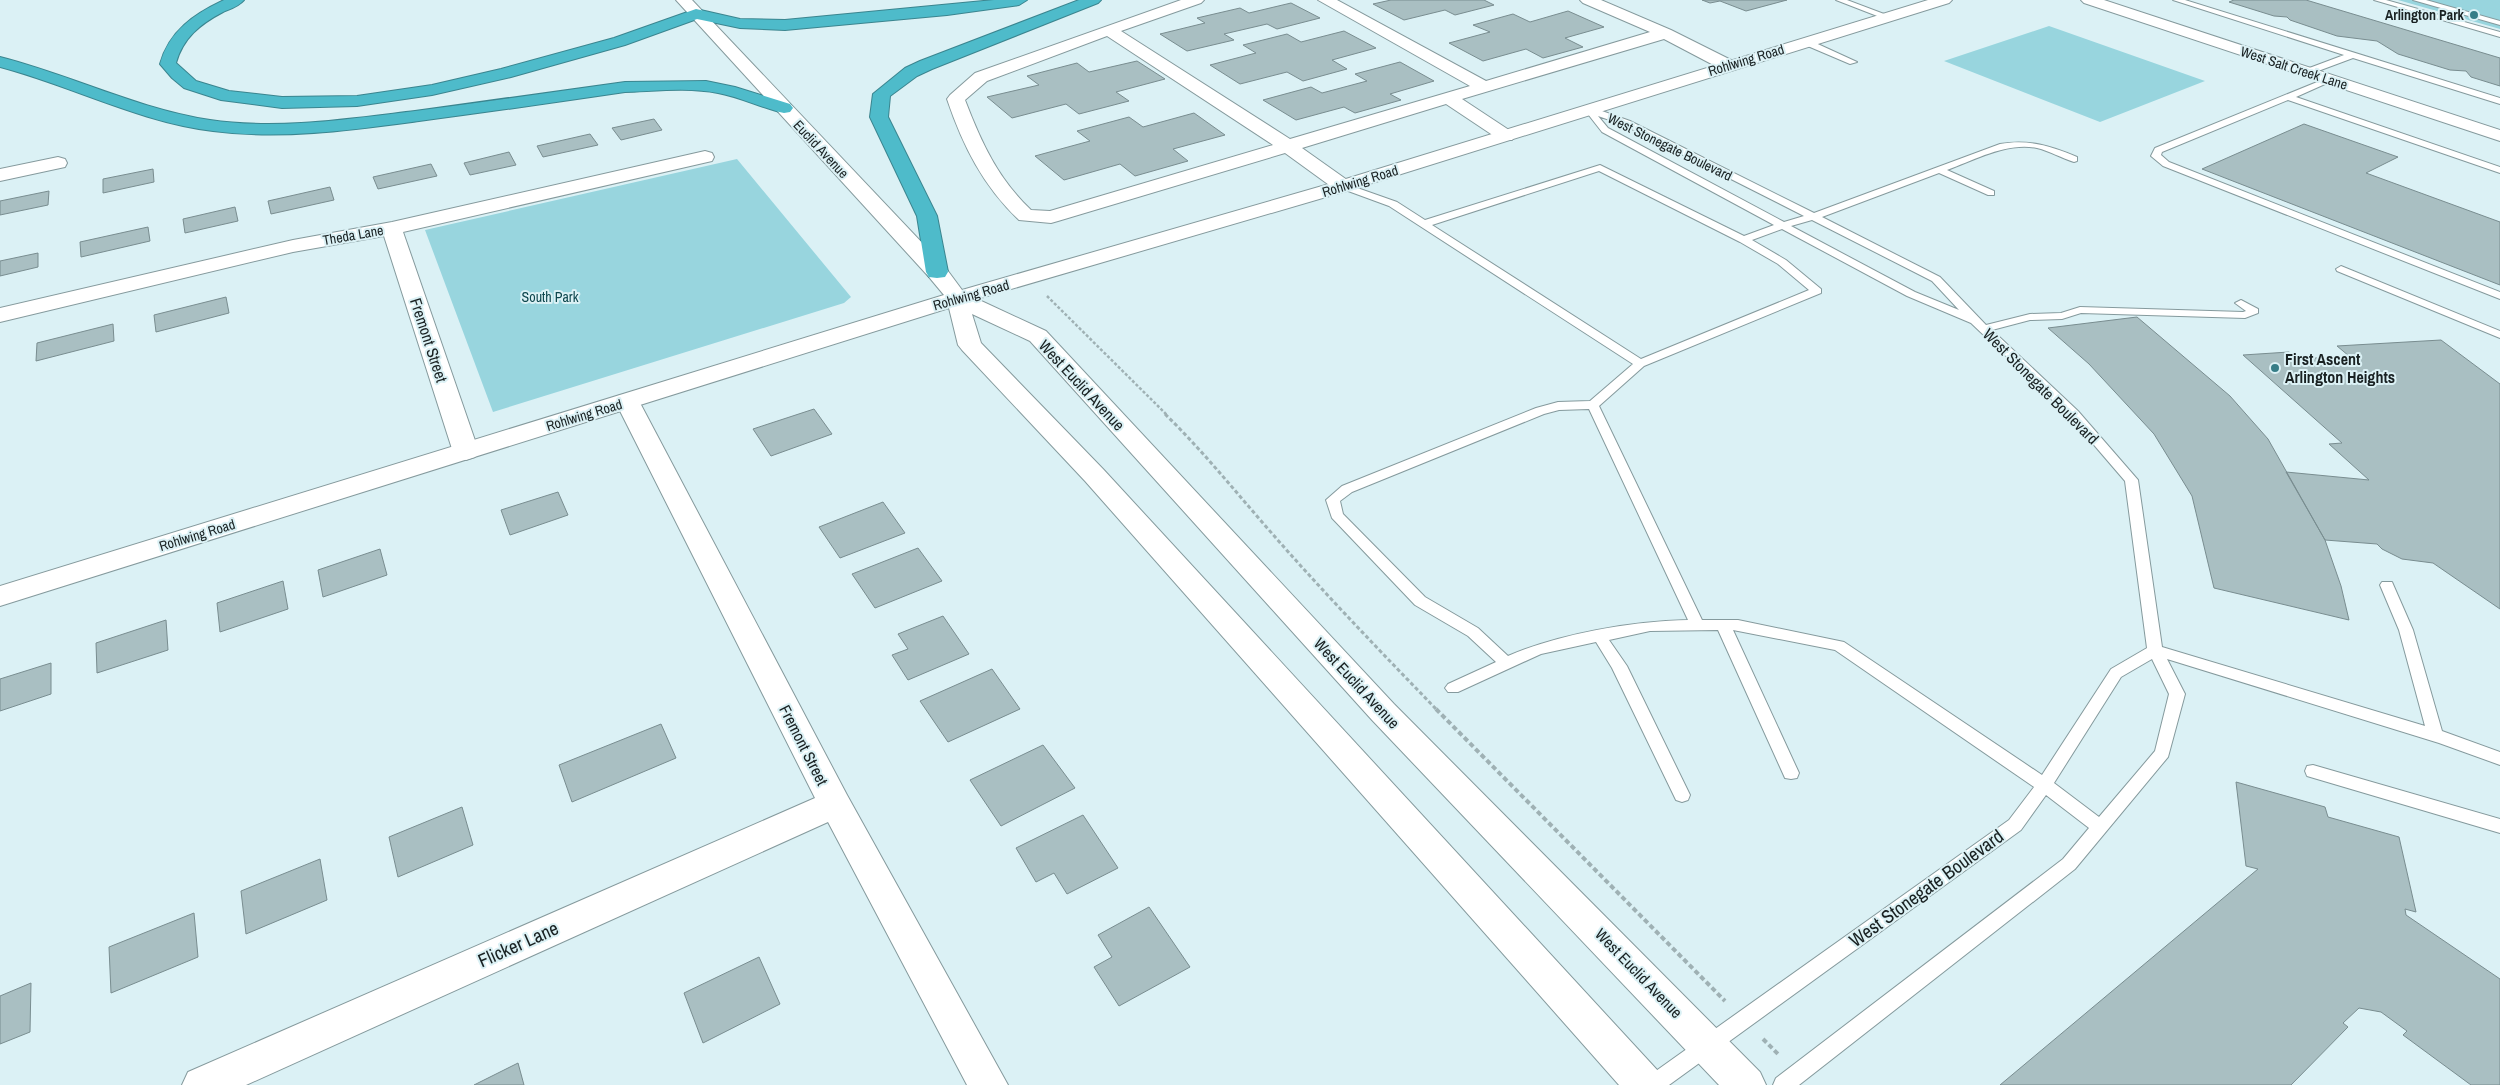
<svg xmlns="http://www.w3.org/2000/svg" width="2500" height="1085" font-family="'Archivo Narrow',sans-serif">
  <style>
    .green { fill: #98d5de }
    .building { fill: #a9bfc2; stroke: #798d90 }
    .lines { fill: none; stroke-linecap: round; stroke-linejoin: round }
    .lane-casing { stroke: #859a9d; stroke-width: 2 }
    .street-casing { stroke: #859a9d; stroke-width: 2 }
    .secondary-casing { stroke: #859a9d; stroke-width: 2 }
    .highway-casing { stroke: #3b858f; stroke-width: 2 }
    .path-far2 { stroke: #9fb1b4; stroke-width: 2.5; stroke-dasharray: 3 2; stroke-linecap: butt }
    .path-far1 { stroke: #9fb1b4; stroke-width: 3; stroke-dasharray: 4 2.5; stroke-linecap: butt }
    .path { stroke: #9fb1b4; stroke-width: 4; stroke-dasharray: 5 3; stroke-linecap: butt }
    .lane { fill: #fff; fill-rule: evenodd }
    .street { fill: #fff; fill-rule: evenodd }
    .secondary { fill: #fff; fill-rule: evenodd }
    .highway { fill: #4ebbca; fill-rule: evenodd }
    .poi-dot { fill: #367d87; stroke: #dbf1f5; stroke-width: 2 }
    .labels { text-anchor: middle; stroke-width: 4; stroke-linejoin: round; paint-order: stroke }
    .far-poi-label { font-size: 14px; font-weight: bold; fill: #192122; stroke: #dbf1f5; text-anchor: end }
    .far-street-label { font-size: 14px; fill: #192122; stroke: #dbf1f5 }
    .far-park-label { font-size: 14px; fill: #0d464d; stroke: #dbf1f5 }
    .street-label { font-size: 16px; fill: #192122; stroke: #dbf1f5 }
    .poi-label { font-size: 16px; font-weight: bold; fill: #192122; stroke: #dbf1f5; text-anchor: start }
    .near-street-label { font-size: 19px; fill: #192122; stroke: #dbf1f5 }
  </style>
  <rect width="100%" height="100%" fill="#dbf1f5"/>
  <path class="green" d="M2398,0H2500V29Z
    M2049,26L2205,81L2100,122L1944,61Z
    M737,159L851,297L844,303L493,412L425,230Z"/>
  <path class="building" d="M1391,0H1484L1494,5L1455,15L1445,10L1404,20L1373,4Z
    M1702,0H1787L1746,11L1720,1L1710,3Z
    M2234,0H2306L2500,58V86L2471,77L2466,71L2450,70L2398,54L2377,41L2337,36L2290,20L2287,17L2274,16L2229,2Z
    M1291,3L1320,18L1277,29L1267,24L1224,34L1234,40L1187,51L1160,34L1205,23L1197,18L1240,8L1249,13Z
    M1568,11L1604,27L1565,38L1583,47L1543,58L1526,49L1483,61L1449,43L1490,32L1473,25L1513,14L1530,22Z
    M1344,31L1376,48L1332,60L1347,69L1303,81L1287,72L1240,84L1210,65L1256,53L1243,45L1287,34L1301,42Z
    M1137,61L1165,79L1116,92L1129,101L1079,114L1066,104L1012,118L987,97L1039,85L1027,76L1077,63L1089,72Z
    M1400,62L1434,81L1390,94L1401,100L1355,113L1344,107L1296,120L1263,100L1311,87L1322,93L1367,81L1355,74Z
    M1194,113L1225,135L1173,149L1188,161L1135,176L1120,164L1064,180L1035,156L1090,141L1077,131L1129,117L1143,127Z
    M654,119L662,130L621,140L612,128Z
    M2304,124L2398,157L2366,173L2500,222V285L2202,169Z
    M590,134L598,145L543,157L537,146Z
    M509,152L516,165L470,175L464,163Z
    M431,164L437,176L378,189L373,177Z
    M153,169L154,182L103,193V179Z
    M330,187L334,200L271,214L268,201Z
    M49,191L48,205L0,215V201Z
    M235,207L238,221L185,233L183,219Z
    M148,227L150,241L81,257L80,242Z
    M38,253V267L0,276V261Z
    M226,297L229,313L156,332L154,315Z
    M2137,317L2230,396L2268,439L2325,540L2341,586L2349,620L2214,588L2192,496L2154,434L2089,364L2048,328Z
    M113,324L114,341L36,361L37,343Z
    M2441,340L2500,384V609L2433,563L2402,559L2382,549L2377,544L2325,540L2286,472L2369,480L2329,444L2342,443L2243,355L2289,352L2299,359L2349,356L2337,346Z
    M814,409L832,434L771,456L753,429Z
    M558,492L568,515L510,535L501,510Z
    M883,502L905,533L840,558L819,527Z
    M918,548L942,581L875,608L852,574Z
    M380,549L387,575L323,597L318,570Z
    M283,581L288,609L220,632L217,603Z
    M943,616L969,654L908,680L892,655L908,649L898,634Z
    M166,620L168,650L97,673L96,643Z
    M51,663V694L0,711V679Z
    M992,669L1020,709L948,742L920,701Z
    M661,724L676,758L572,802L559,765Z
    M1043,745L1075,788L1001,826L970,780Z
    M2236,782L2325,807L2328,817L2399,837L2416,912L2405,909L2406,915L2500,979V1085H2471L2403,1035L2407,1031L2381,1012L2359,1008L2343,1023L2348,1027L2291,1085H2000L2258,869L2246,866Z
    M462,807L473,845L398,877L389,837Z
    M1083,815L1118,868L1067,894L1054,873L1036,882L1016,848Z
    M320,859L327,900L246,934L241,891Z
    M1149,907L1190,967L1119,1006L1094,967L1112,957L1098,935Z
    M194,913L198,957L111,993L109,947Z
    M759,957L780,1004L703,1043L684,993Z
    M31,983L30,1032L0,1044V996Z
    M518,1063L524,1085H474Z"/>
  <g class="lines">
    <defs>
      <path id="lane" d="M1836,0H1847L1892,17L1885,19Z
        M2173,0H2185L2500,98V104L2353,58L2310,74H2304V70L2344,55Z
        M2374,0H2386L2500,32V37Z
        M2413,0H2426L2500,21V25Z
        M1803,40H1809L1857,62L1850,64L1803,44Z
        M2327,78L2334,80L2296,97L2500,167V173L2288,100L2162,152L2161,155L2169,162L2500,292V299L2163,166L2151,156L2155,148Z
        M1588,106L1630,121L1814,213L2000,144C2029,139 2051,146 2077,157V161L2074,162C2061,158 2050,151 2037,148C2006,142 1975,160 1947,170L1994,191V195H1988L1939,173L1822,217L1940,277L1986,325L2030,314L2061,313L2080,307L2243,312L2246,311L2235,303L2241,300L2258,309V313L2245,318L2081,313L2062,319L2030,320L1992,330L2078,411L2138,480L2162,647L2425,726L2399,630L2380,585L2382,582H2392L2413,630L2442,731L2500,752V765L2439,743L2167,659L2185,694L2168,757L2075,869L1799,1085H1773L1776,1078L2063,859L2089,828L2046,795L2021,830L1669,1085H1643L1646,1078L2009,820L2034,787L1835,650L1733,630L1799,773L1797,778L1791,779L1785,778L1718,630L1650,631L1609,640L1627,666L1690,795L1688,800L1682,802L1676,800L1612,668L1596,642L1541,654L1458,692H1448L1445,688L1448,684L1496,662L1468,636L1415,605L1332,518L1326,500L1342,486L1536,408L1558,402L1590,401L1633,364L1389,206L1340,188V184H1346L1397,202L1425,220L1600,165L1744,236L1774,225L1602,132L1584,109ZM1598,116L1624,125L1804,216L1784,222L1608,128ZM1599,171L1740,242L1778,264L1809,290L1641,359L1432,225ZM1812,220L1932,281L1959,310L1915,292L1791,226ZM1782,229L1907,296L1971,323L2070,417L2125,481L2147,648L2111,669L2042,775L1844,642L1738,620H1702L1599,406L1644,366L1821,293V289L1786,260L1752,240ZM1589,409L1688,620C1633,621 1558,634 1508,656L1478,628L1425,597L1343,514L1340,501L1352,492L1544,414L1559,410ZM2152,659L2169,694L2155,751L2099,817L2054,783L2121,677Z
        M2341,266L2500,331V338L2337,271L2336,269Z
        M2313,765L2500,819V833L2307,776L2305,771L2307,766Z"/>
      <path id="street" d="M1181,0H1204L1201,3L1121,31L1290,139L1470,86L1318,0H1337L1486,81L1650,32L1583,3L1580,0H1601L1671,30L1735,62L1737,66L1735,70H1723L1664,39L1462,99L1512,132L1515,136L1512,140H1500L1446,104L1302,148L1350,182L1353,186L1350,190H1336L1285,153L1058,221L1051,223L1019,220C983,186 963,146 947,99L950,95L975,73ZM1107,36L1273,145L1050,211L1031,210C998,179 981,142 965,100L987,81Z
        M2081,0H2104L2500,130V141L2084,3Z
        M705,151L712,153L714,157L712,161L403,232L479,452L475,457L466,460L457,457L453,452L384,236L293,252L0,322V308L293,240L392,222Z
        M58,157L65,159L67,163L65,167L0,181V169Z
        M627,394L636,396L639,401L847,795L1008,1085H967L828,822L246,1085H182L188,1072L815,798L615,401L618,396Z"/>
      <path id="secondary" d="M676,0H692L945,267L962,290L1336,182L1928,0H1952L1949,3L1350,190L977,299L1046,331L1394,704L1760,1072L1766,1085H1719L1372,720L1030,341L972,314L981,343L1103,469L1659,1072L1665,1085H1619L1085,481L962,350L958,345L949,308L0,606V586L944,295L929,277Z"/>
      <path id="highway" d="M224,0H244C239,6 230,9 223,12C200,24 183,38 176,63L196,81L229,91L282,97L357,96L432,85L501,69L614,38L696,9L740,19L785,20L994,0H1027L1019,5L947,15L785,30L740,28L697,19L625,45L511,77L432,95L357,106L282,108L221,100L184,88L172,78L160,64C169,31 194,14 224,0Z
        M1079,0H1101L1098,3L932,69L917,76L890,96L888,117L937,216L948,272L945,277L937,278L929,277L926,272L917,216L870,117L873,94L905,68L920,61Z
        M0,57C71,75 138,109 210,120C277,130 348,119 415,111C485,102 555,92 625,82L706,81L735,87L790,104L793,108L790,112L784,113C762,108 740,97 718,93C687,87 656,91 625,92C557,102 488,112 419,121C352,130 281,140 213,131C139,122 72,86 0,67Z"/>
    </defs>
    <use href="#lane" class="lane-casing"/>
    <use href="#street" class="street-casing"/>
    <use href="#secondary" class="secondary-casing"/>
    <use href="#highway" class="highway-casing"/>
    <path class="path-far2" d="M1047,296L1167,415"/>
    <path class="path-far1" d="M1165,414C1202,450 1234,490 1269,530C1323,592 1380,651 1437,710"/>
    <path class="path" d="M1436,709L1725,1001
      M1763,1039L1778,1054"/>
    <use href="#lane" class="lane"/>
    <use href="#street" class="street"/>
    <use href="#secondary" class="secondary"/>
    <use href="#highway" class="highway"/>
  </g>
  <g class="poi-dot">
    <circle cx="2474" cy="15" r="5"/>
    <circle cx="2275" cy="368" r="5"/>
  </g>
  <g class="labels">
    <g class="far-poi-label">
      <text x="2464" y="20">Arlington Park</text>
    </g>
    <g class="far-street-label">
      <text transform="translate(1746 60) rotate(-17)" y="5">Rohlwing Road</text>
      <text transform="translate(2294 68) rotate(18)" y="5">West Salt Creek Lane</text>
      <text transform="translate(1670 147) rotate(26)" y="5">West Stonegate Boulevard</text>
      <text transform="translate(821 149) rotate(47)" y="5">Euclid Avenue</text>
      <text transform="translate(1360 181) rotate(-17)" y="5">Rohlwing Road</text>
      <text transform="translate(353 235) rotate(-10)" y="5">Theda Lane</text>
      <text transform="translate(971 295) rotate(-16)" y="5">Rohlwing Road</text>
      <text transform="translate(584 415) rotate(-17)" y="5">Rohlwing Road</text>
      <text transform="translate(197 535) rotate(-17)" y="5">Rohlwing Road</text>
    </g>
    <g class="far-park-label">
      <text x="550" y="302">South Park</text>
    </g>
    <g class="street-label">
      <text transform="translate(429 340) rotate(72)" y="6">Fremont Street</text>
      <text transform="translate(1082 385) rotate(47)" y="6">West Euclid Avenue</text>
      <text transform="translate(2041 386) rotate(45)" y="6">West Stonegate Boulevard</text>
      <text transform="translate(1357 683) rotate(47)" y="6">West Euclid Avenue</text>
      <text transform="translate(804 745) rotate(63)" y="6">Fremont Street</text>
      <text transform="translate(1639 973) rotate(46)" y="6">West Euclid Avenue</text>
    </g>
    <g class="poi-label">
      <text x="2285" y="365">First Ascent<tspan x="2285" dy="18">Arlington Heights</tspan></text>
    </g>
    <g class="near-street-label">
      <text transform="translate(1926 888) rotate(-36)" y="7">West Stonegate Boulevard</text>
      <text transform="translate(518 944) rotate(-24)" y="7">Flicker Lane</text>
    </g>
  </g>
</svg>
